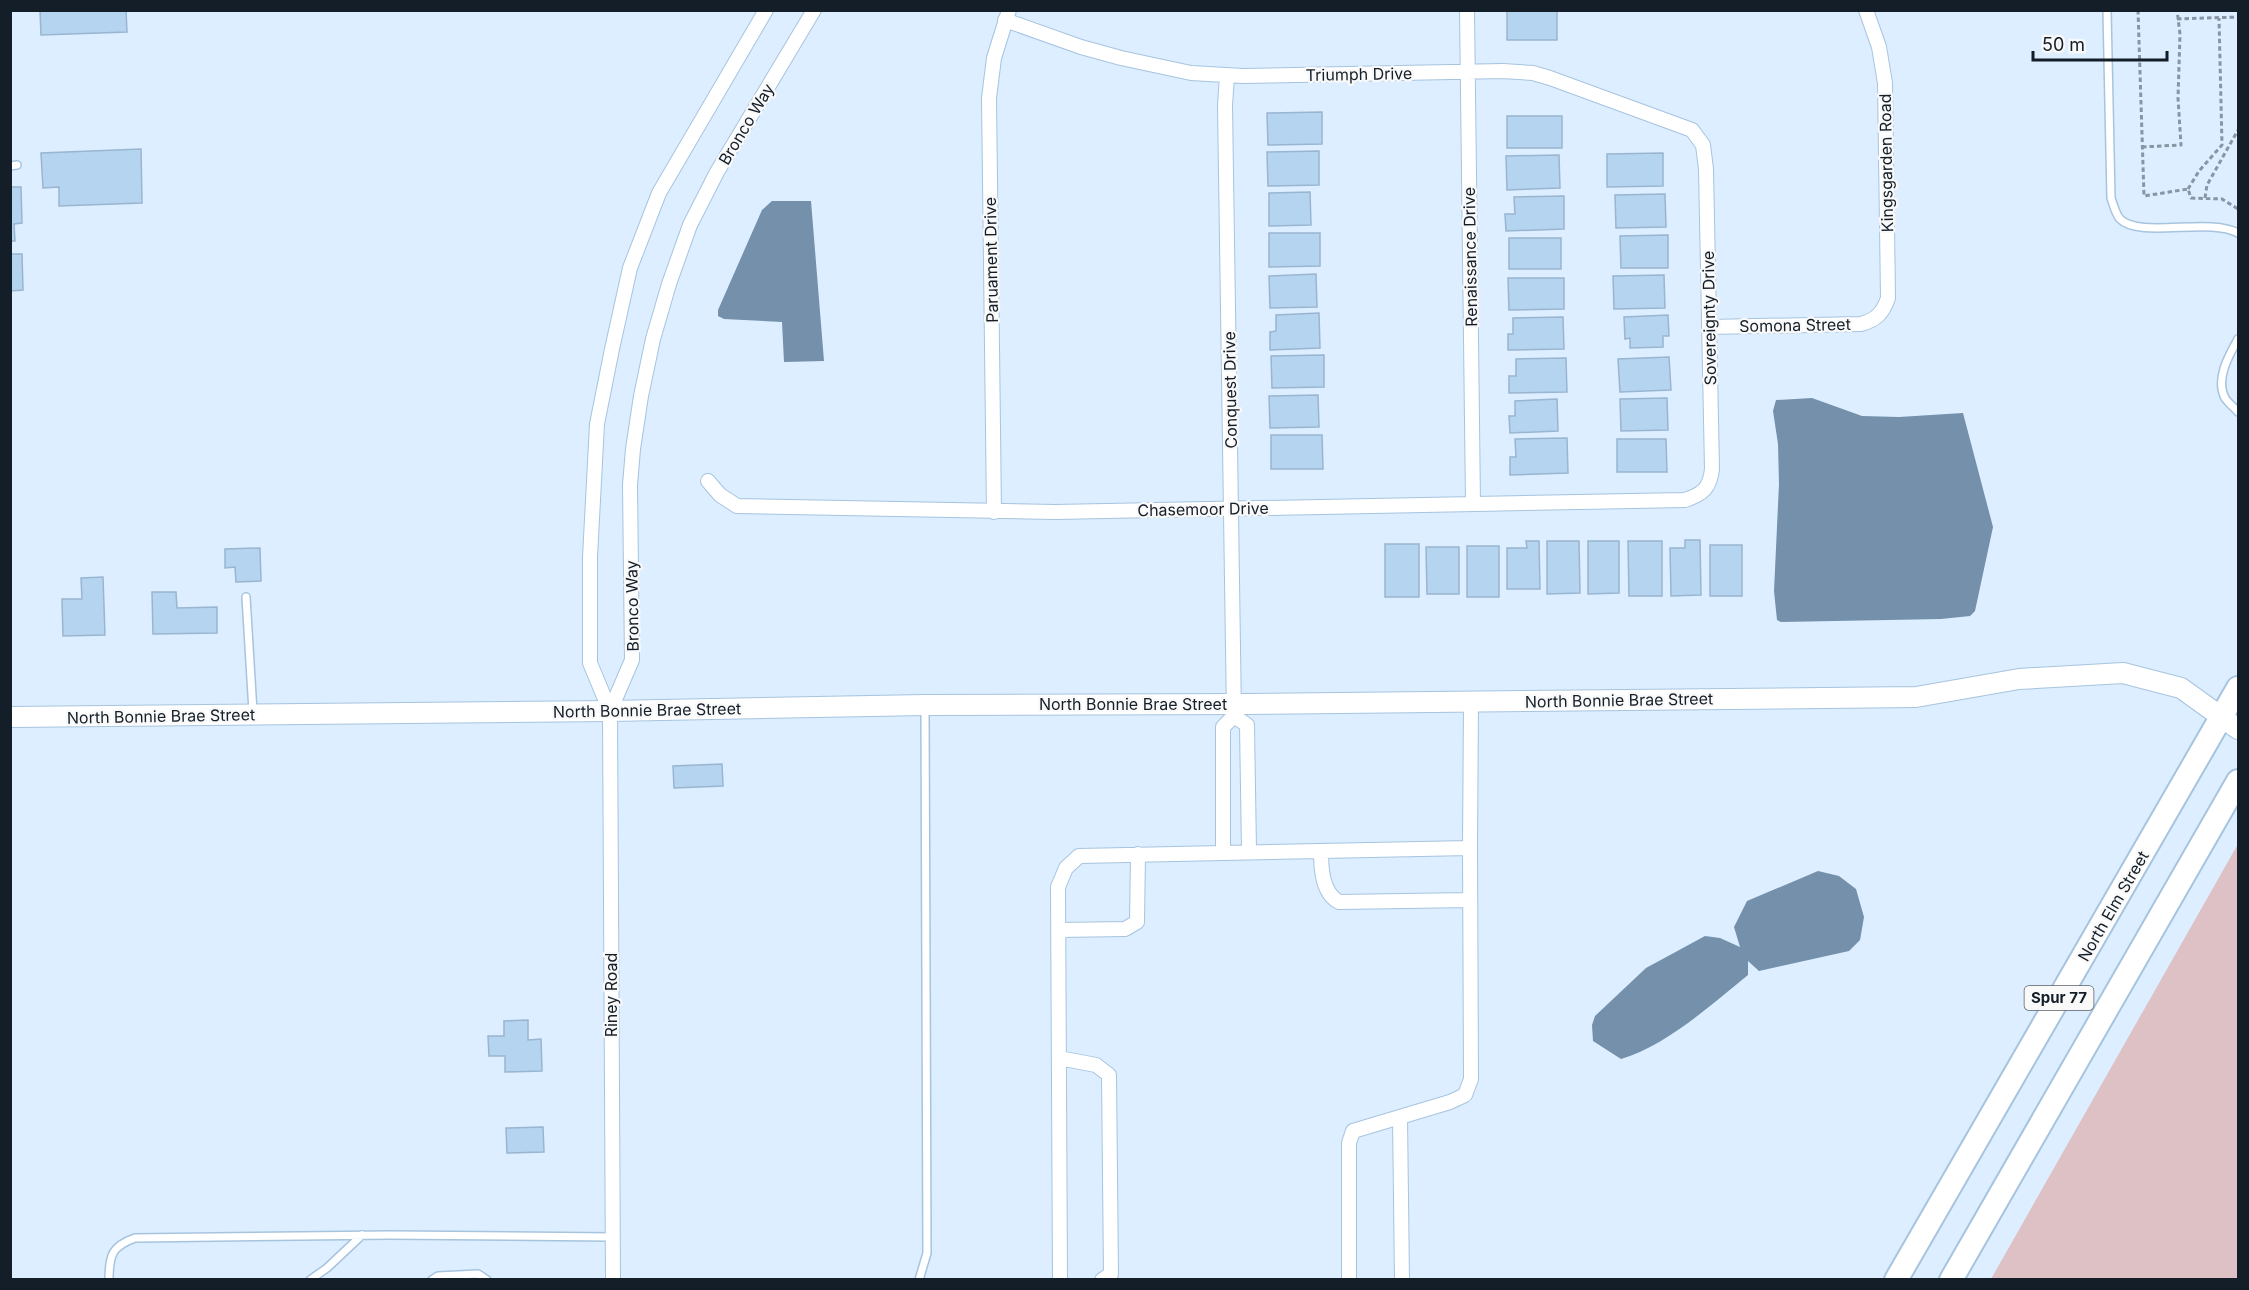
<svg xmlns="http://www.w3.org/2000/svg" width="2249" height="1290" font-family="Inter,sans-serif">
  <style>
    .green { fill: #dec1c4 }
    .water { fill: #7490ab }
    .building { fill: #b5d4f0; stroke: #99b5d0; stroke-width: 1.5 }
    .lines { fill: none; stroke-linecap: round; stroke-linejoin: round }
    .service-casing { stroke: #a7c4df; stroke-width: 10 }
    .minor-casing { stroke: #a7c4df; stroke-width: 16 }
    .secondary-casing { stroke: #a7c4df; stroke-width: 22 }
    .primary-casing { stroke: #a7c4df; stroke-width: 26 }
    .path { stroke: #8795a4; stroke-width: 3; stroke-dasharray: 4.5 3; stroke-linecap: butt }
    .service { stroke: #fff; stroke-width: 7 }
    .minor { stroke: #fff; stroke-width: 14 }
    .secondary { stroke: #fff; stroke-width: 20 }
    .primary { stroke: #fff; stroke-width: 22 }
    .labels { text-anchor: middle; stroke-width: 4.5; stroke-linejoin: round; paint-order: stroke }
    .shield { fill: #f9f9f9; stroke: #596067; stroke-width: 1.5 }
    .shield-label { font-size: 15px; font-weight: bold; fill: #141e28 }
    .street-label { font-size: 16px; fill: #141e28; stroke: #f9f9f9 }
  </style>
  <rect width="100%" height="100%" fill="#dceeff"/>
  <path class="green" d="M2238,844V1279H1991Z"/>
  <path class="water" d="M772,201H811L824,361L784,362L782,322L724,319L718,316V310L762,210Z
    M1812,398L1862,416L1899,417L1963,413L1993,527L1975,611L1970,616L1941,619L1781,622L1777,620L1774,591L1779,484L1778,444L1773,411L1776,400Z
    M1818,871L1839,876L1856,889L1864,917L1860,940L1849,951L1759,971L1748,961V975C1712,1004 1666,1046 1621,1059L1593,1041L1592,1025L1595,1016L1646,968L1705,936L1720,938L1740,947L1734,927L1747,901Z"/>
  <path class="building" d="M40,10H126L127,32L41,35Z
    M1507,10H1557V40H1507Z
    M1322,112V144L1268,145L1267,113Z
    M1507,116H1562V148H1507Z
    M141,149L142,203L59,206V187L43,188L41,153Z
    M1319,151V185L1268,186L1267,152Z
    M1663,153V186L1607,187V154Z
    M1559,155L1560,188L1507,190L1506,156Z
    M10,187H21L22,223L14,224L15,241H10Z
    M1310,192L1311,225L1269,226V193Z
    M1665,194L1666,227L1616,228L1615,195Z
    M1564,196V229L1506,231L1505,214H1515L1514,197Z
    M1269,233H1320V266L1269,267Z
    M1668,235V268H1621L1620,236Z
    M1509,238H1561V269H1509Z
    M10,254H22L23,290L10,291Z
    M1316,274L1317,307L1270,308L1269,276Z
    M1664,275L1665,308L1614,309L1613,276Z
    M1508,278H1564V309L1509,310Z
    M1319,313L1320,348L1270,350V332L1276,331V315Z
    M1668,315L1669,336H1663V347L1630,348V338L1625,339L1624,317Z
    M1563,317L1564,349L1508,350V334H1513V318Z
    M1324,355V387L1272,388L1271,356Z
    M1669,357L1671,390L1620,392L1618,359Z
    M1566,358L1567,392L1509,393V376H1516V359Z
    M1318,395L1319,427L1270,428L1269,396Z
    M1667,398L1668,430L1621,431L1620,399Z
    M1557,399L1558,431L1510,433L1509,416H1515V401Z
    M1271,435H1322L1323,469H1271Z
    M1567,438L1568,473L1510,475V457H1516L1515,439Z
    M1617,439H1666L1667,472H1617Z
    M1685,540H1700L1701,595L1671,596L1670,548H1685Z
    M1526,541H1539L1540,589H1507V548H1527Z
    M1547,541H1579L1580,593L1547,594Z
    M1588,541H1619V593L1588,594Z
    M1628,541H1662V596H1629Z
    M1385,544H1419V597H1385Z
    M1710,545H1742V596H1710Z
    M1467,546H1499V597H1467Z
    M1426,547H1459V594H1427Z
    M260,548L261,581L236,582L235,567L225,568V549Z
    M103,577L105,635L63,636L62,599H82L81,578Z
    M152,592H176L177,608L217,607V633L153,634Z
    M722,764L723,786L674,788L673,766Z
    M528,1020V1040L541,1039L542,1071L505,1072V1056H489L488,1036H504V1021Z
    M543,1127L544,1152L507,1153L506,1128Z"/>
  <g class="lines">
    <defs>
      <path id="service" d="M2107,10L2111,198C2113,204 2116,215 2120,219C2140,239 2209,217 2238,233
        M10,166L17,165
        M2238,339C2229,355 2215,379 2225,398C2228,403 2235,408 2238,412
        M246,597L253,712
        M109,1280C109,1255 112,1246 135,1238L390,1235L612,1237
        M310,1280L327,1268L362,1235
        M432,1280L438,1276L478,1274L487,1280
        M919,1280L927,1253L925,707"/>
      <path id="minor" d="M1467,10L1473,503
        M1709,327L1861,324C1876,320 1883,313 1888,298L1885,83L1879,47L1866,10
        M708,481L720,495L737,506L1055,512L1685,500C1703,494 1710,488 1712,469L1706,169L1703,145L1692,130L1550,78L1533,73L1503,71L1243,76L1191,73L1121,58L1081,47L1005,20
        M994,512L989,98L994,58L1009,10
        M610,711L632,660L630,485L633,449L641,396L653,339L669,284L690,225L717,172L814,10
        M1234,716L1247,725L1249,851
        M1470,848L1471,702
        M1321,851C1321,868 1322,893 1339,902L1470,900
        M1223,852V727L1234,716L1225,105L1227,76
        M1059,930L1125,929L1137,922L1138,854
        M1059,1058L1096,1065L1109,1075L1111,1274L1102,1280
        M1400,1117L1402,1280
        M613,1280L610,711L590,663V557L597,424L612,349L630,268L659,193L766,10
        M1060,1280L1058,887L1066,868L1079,856L1470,848L1471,1079L1465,1095L1450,1102L1353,1131L1349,1143V1280"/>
      <path id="secondary" d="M10,717L610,711L925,705L1245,704L1916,697L2019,679L2123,673L2181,688L2238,729"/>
      <path id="primary" d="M1896,1280L2238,688
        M1951,1280L2238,781"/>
    </defs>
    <use href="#service" class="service-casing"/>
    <use href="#minor" class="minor-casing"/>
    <use href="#secondary" class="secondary-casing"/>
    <use href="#primary" class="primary-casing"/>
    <path class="path" d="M2138,10L2144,196L2188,189L2191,198L2222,199L2238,209
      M2177,19L2238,17
      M2142,147L2181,145L2178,98L2180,34L2177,10
      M2188,189L2199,171L2222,145L2219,18
      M2205,198L2207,185L2238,130"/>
    <use href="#service" class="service"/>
    <use href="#minor" class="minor"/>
    <use href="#secondary" class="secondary"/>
    <use href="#primary" class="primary"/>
  </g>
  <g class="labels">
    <rect class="shield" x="2024.5" y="986" width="69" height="24" rx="4.5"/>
    <g class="shield-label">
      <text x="2059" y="1003">Spur 77</text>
    </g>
    <g class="street-label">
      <text transform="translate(1359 74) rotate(-1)" y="6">Triumph Drive</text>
      <text transform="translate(746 124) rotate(-59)" y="6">Bronco Way</text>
      <text transform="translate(1886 163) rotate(-91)" y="6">Kingsgarden Road</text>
      <text transform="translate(1470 257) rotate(-91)" y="6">Renaissance Drive</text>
      <text transform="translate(991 260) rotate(-91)" y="6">Paruament Drive</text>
      <text transform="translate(1709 318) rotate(-91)" y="6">Sovereignty Drive</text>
      <text transform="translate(1795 325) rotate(-1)" y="6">Somona Street</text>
      <text transform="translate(1230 390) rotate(-91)" y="6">Conquest Drive</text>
      <text transform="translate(1203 509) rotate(-1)" y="6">Chasemoor Drive</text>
      <text transform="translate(632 606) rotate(-91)" y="6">Bronco Way</text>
      <text transform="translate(1619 700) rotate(-1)" y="6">North Bonnie Brae Street</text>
      <text x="1133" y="710">North Bonnie Brae Street</text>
      <text transform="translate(647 710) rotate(-1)" y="6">North Bonnie Brae Street</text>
      <text transform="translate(161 716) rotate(-1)" y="6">North Bonnie Brae Street</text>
      <text transform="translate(2113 906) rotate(-60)" y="6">North Elm Street</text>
      <text transform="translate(611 995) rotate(-90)" y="6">Riney Road</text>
    </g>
  </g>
  <rect width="2249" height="1290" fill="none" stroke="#141e28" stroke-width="24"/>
  <path d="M2033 51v9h134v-9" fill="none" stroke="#141e28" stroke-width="3"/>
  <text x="2042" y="51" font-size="18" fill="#141e28" stroke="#f9f9f9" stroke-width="4.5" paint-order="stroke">50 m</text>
</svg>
